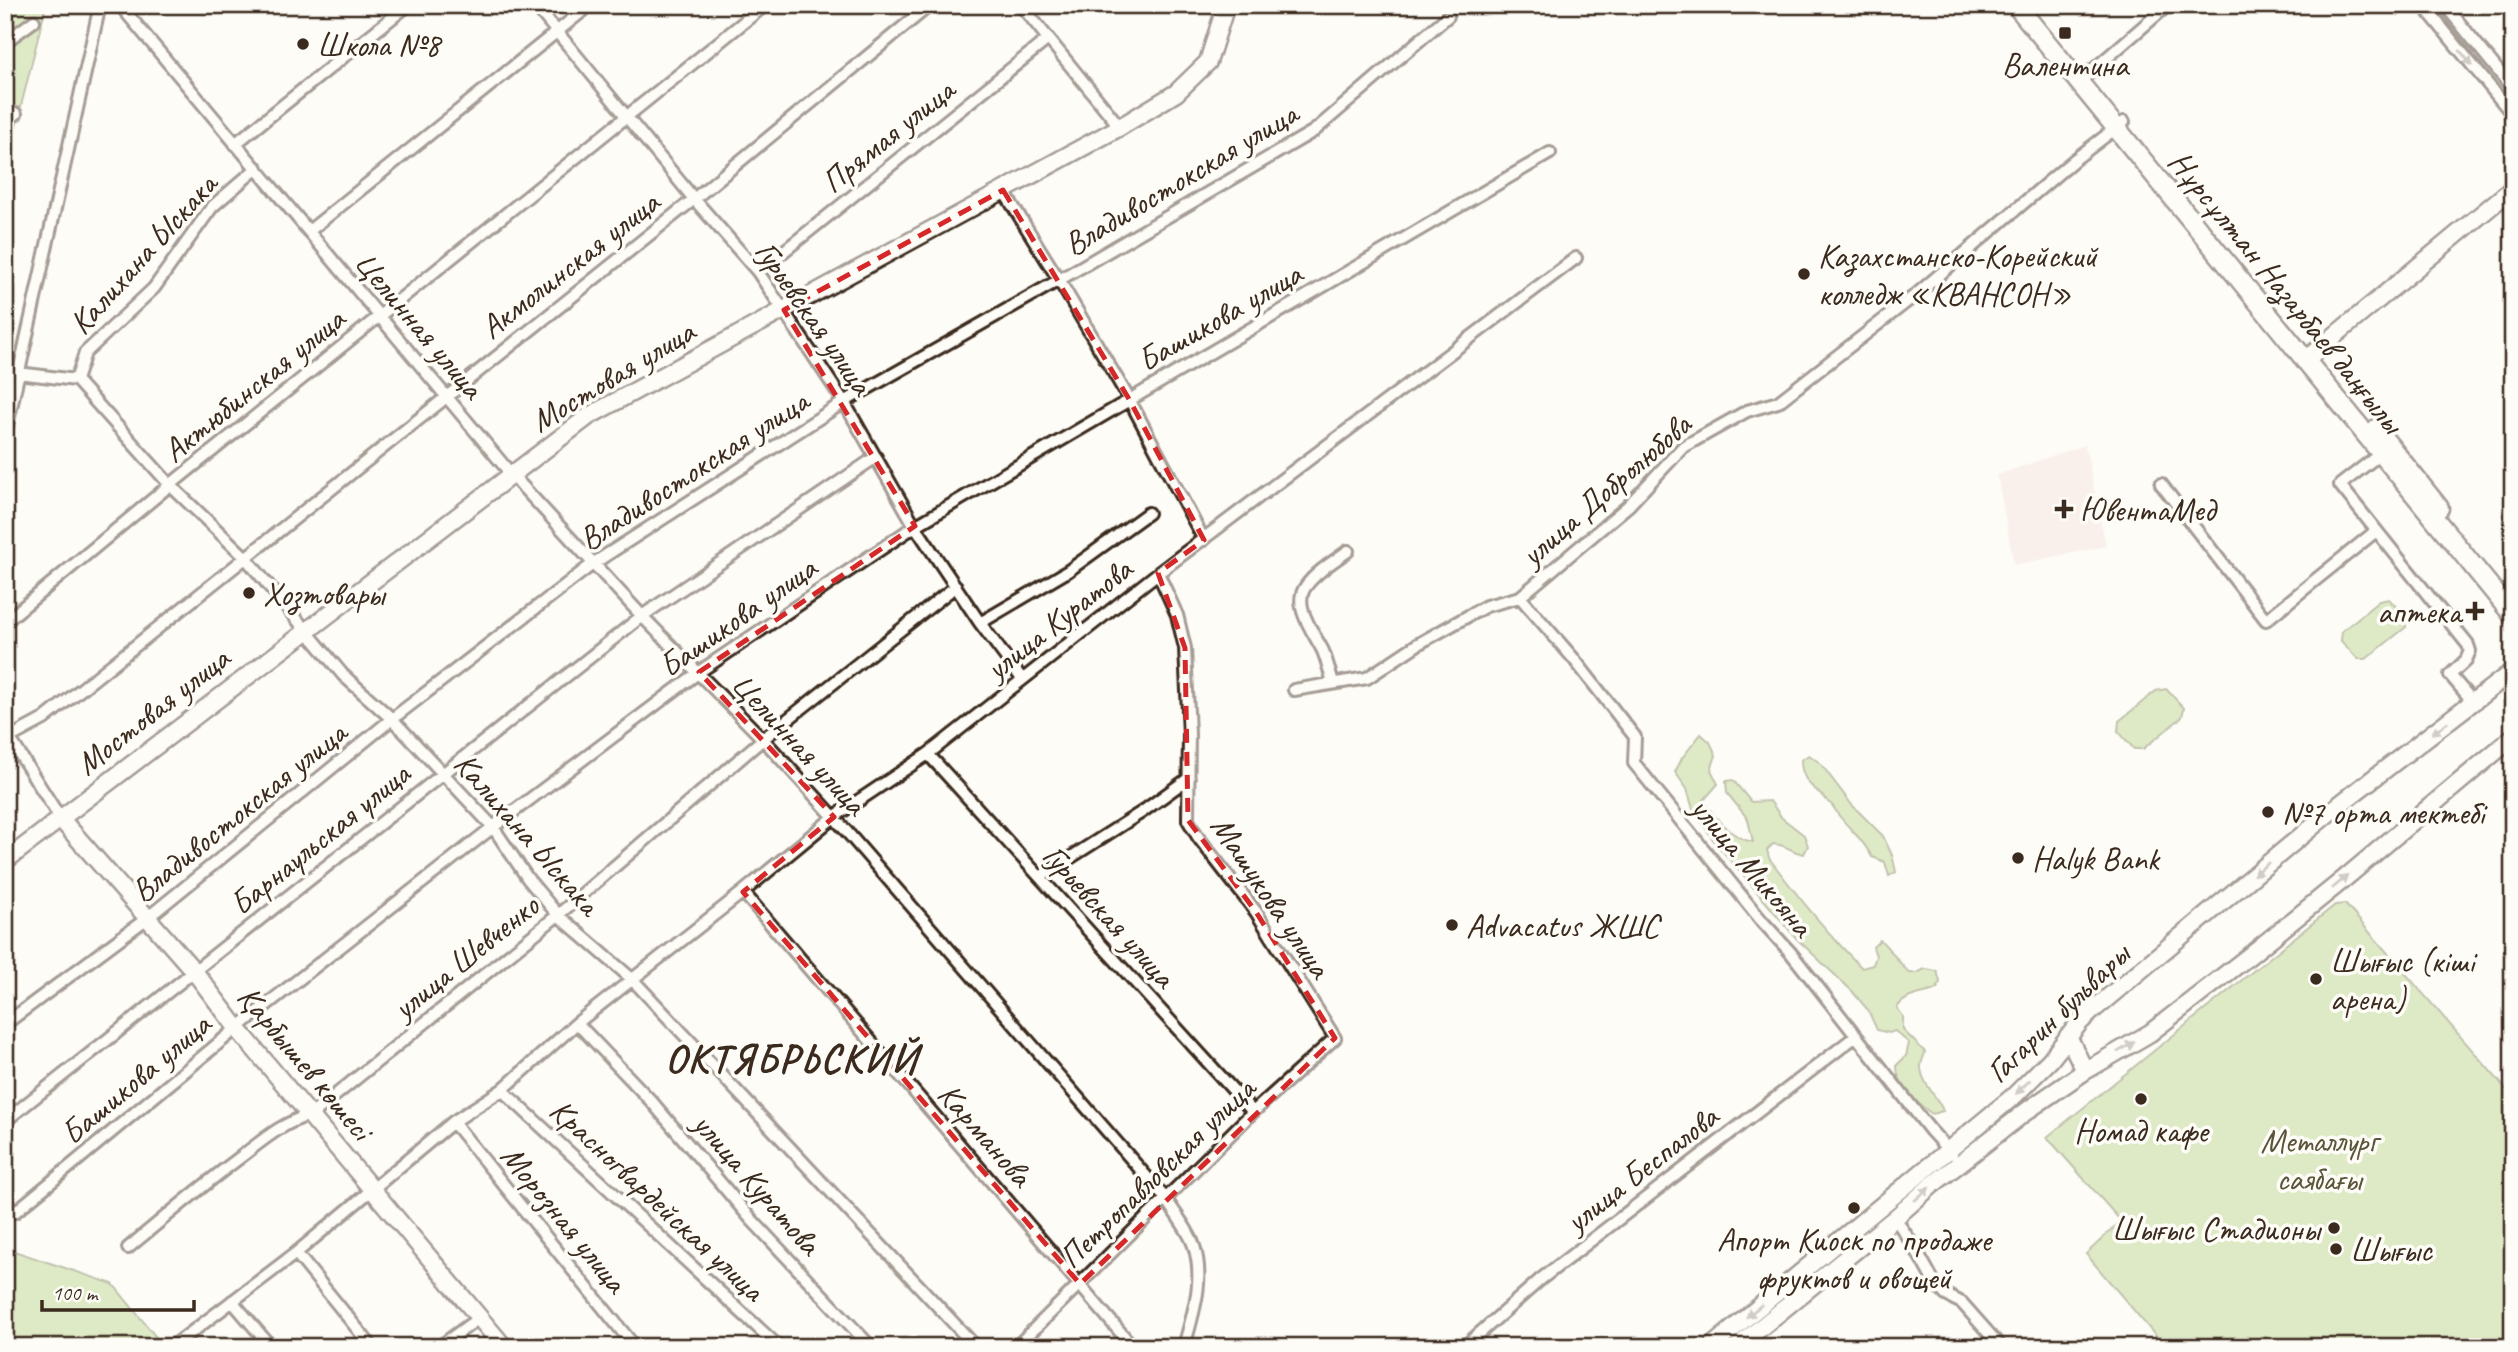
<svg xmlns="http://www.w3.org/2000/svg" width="2518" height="1352" font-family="Caveat,sans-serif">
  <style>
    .built { fill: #f5e3db }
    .green { fill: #b9d48b; stroke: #7a7f54; stroke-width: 2 }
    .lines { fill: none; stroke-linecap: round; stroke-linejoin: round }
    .street-casing { stroke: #3b2a1e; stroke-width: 16 }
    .secondary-casing { stroke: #3b2a1e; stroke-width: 21 }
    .primary-casing { stroke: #3b2a1e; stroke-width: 23 }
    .street { stroke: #fdfcf7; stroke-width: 10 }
    .secondary { stroke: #fdfcf7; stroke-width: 16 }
    .primary { stroke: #fdfcf7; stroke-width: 18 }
    .tram { stroke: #3b2a1e; stroke-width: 2 }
    .oneway { fill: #9c938a }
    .marked { fill: none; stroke: #d62828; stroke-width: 5; stroke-dasharray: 14 9; stroke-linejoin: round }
    .poi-dot { fill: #3b2a1e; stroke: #fdfcf7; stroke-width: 2.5 }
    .labels { text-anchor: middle; stroke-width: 7; stroke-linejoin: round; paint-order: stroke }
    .poi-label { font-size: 33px; fill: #3b2a1e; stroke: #fdfcf7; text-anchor: start }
    .street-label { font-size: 33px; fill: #3b2a1e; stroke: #fdfcf7 }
    .park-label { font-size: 33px; fill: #5a5439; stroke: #fdfcf7 }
    .district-label { font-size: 40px; font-weight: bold; letter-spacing: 2px; fill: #3b2a1e; stroke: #fdfcf7 }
  </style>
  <rect width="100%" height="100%" fill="#fdfcf7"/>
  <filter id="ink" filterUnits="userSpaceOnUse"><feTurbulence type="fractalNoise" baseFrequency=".0143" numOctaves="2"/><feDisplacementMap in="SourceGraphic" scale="14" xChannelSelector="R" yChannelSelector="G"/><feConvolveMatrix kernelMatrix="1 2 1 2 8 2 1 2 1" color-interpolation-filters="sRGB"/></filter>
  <g filter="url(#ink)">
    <path class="built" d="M2085,445L2106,546L2014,565L1997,475Z"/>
    <path class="green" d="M5,5H46L5,171Z
      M2389,599L2405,617L2406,627L2366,659H2358L2341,641L2342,631L2379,601Z
      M2166,689L2184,708L2182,717L2143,749H2134L2118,731L2119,721L2156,691Z
      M1701,734L1710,742L1716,755L1711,770L1718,784L1703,801C1715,817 1732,839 1753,842L1748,819L1727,793L1726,781L1733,780L1751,802L1770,801L1782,818L1804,835L1808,846L1804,854C1790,852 1789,845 1773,844L1767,850L1769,858C1798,897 1828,934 1862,968L1873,965L1876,956L1873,947L1880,940C1888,946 1906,972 1910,973C1917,975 1920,970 1926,969C1927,969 1936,971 1937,971L1940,982L1937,989C1923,995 1905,994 1897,1008L1903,1016V1030L1925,1052C1924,1057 1920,1064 1921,1069C1923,1085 1938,1097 1943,1111L1932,1114C1917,1103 1896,1084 1897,1065L1906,1056L1909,1043L1895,1031L1889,1033L1877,1030L1868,1010L1852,991L1797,939L1714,841L1693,809L1687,789L1675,772L1682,758Z
      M1809,755L1820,763L1852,805L1883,836L1892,855L1896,872L1889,876L1885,862L1872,857C1863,839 1853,833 1841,818C1837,814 1835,808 1831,804C1817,790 1801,783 1801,760Z
      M2345,904L2513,1097V1347H2165L2086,1254L2121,1221L2047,1137L2335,905Z
      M5,1248L113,1284L164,1347H5Z"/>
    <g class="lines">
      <defs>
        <path id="street" d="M120,5L511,474L642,616L763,739L834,817L1166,1199C1175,1214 1189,1230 1194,1246C1205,1280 1193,1313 1184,1347
          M535,5L694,199L758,272L844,402L915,526L980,623L1022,679
          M1021,5L1120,127
          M2423,5L2513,115
          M2445,5L2513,89
          M5,42L34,21
          M2086,76L2168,5
          M5,121L16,114
          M235,144L408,5
          M1003,190L1059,280L1129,399L1204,540
          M309,231L590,5
          M758,272L1048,39
          M18,373L76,380L170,485L245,557L343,675L392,719L493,827L528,879L558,915L632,979L976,1347
          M76,380L85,353L154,288L212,207L257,168
          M5,435L100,5
          M2380,454L2340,485L2468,645L2470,651L2466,660L2450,675L2474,703
          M2161,484L2266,620L2376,531
          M1520,597L1574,659L1635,737L1634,763L1761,920L1791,953L1930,1130L1952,1154
          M5,622L170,485L765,5
          M980,623L1068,571L1148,513
          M1333,683C1330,673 1327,661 1323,651C1315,634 1291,605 1306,586C1316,572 1334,561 1348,551
          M1294,690L1367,678L1418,644L1486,606L1520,597L1628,506L1683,447L1747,411L1778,402L1918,293L2074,160L2124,122
          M7,734L60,818
          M5,740L44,719L694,199L930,5
          M928,754L1253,1112
          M1040,877L1142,812L1189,778
          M743,892L1133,1347
          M577,1023L652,1102L751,1219L871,1347
          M5,1024L146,919L392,719L594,563L844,402L1059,280L1314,131L1448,16
          M502,1090L779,1347
          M5,1121L642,616L876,457
          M453,1122L635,1347
          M15,1212L237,1028L493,827L699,672L915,526L1550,153
          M1895,1218L1918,1253L1934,1282L1946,1295L1962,1303L2001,1347
          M128,1248C165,1217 203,1185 242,1156C263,1140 285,1121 311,1115L558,915L763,739L956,586
          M296,1253L372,1347
          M232,1301L271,1347
          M172,1347L296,1253L453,1122L502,1090L577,1023L743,892L834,817L928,754L1158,573L1576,258
          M439,1347L480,1317
          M1016,1347L1253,1112L1335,1038L1256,912L1198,837L1188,820L1189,734L1185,648L1177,615L1158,573
          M1464,1347L1541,1279L1856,1036"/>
        <path id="secondary" d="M2304,361L2513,188
          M60,818L194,971L237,1028L504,1347
          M5,861L589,416L1120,127L1176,93L1208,62L1226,5
          M2068,1036L2085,1071
          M1711,1347L2015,1095L2050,1060L2080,1022L2093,1010L2331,811L2513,671
          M1737,1347L1895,1218L1932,1185L2028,1110L2085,1071L2150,1033L2249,956L2344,879L2513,737"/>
        <path id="primary" d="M2016,5L2513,615
          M2376,429L2439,508"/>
      </defs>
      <use href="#street" class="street-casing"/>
      <use href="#secondary" class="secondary-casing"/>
      <use href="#primary" class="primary-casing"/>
      <use href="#street" class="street"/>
      <use href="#secondary" class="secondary"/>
      <use href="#primary" class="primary"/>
      <path class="tram" d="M2434,5L2513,104"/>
    </g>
    <defs><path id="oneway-solid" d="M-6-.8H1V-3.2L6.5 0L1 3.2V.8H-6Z" transform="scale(1.75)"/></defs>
    <g class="oneway">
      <use href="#oneway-solid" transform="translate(2466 58) rotate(51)"/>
      <use href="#oneway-solid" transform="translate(2440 728) rotate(143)"/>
      <use href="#oneway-solid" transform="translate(2261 869) rotate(140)"/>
      <use href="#oneway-solid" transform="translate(2340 882) rotate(-40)"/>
      <use href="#oneway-solid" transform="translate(2126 1047) rotate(-31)"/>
      <use href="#oneway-solid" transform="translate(2023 1087) rotate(135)"/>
      <use href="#oneway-solid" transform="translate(1922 1194) rotate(-42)"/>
      <use href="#oneway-solid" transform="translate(1754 1311) rotate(141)"/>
    </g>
  </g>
  <path d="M0 0H2518V1352H0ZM1003,190L1129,399L1204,540L1158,573L1185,648L1188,820L1256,912L1335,1038L1080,1284L743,892L834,817L699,672L915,526L784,310Z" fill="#fdfcf7" fill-opacity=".55" fill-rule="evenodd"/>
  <path class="marked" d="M1003,190L1129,399L1204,540L1158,573L1185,648L1188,820L1256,912L1335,1038L1080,1284L743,892L834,817L699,672L915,526L784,310Z"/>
  <g class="poi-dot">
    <rect x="2058" y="26" width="14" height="14" rx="3.5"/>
    <circle cx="303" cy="44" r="7"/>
    <circle cx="1804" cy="274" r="7"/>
    <path d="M2060.5 498.5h7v7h7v7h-7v7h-7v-7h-7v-7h7z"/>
    <circle cx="249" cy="593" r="7"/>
    <path d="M2471.5 600.5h7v7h7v7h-7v7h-7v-7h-7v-7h7z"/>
    <circle cx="2268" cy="812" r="7"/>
    <circle cx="2018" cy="858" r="7"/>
    <circle cx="1452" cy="925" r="7"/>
    <circle cx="2316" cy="979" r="7"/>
    <circle cx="2141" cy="1099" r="7"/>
    <circle cx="1854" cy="1208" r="7"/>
    <circle cx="2334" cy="1228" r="7"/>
    <circle cx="2336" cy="1249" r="7"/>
  </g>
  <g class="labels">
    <g class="poi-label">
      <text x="317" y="56">Школа №8</text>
      <text x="2065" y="76" text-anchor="middle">Валентина</text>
      <text x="1818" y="267">Казахстанско-Корейский<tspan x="1818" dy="38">колледж «КВАНСОН»</tspan></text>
      <text x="2080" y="521">ЮвентаМед</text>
      <text x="263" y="605">Хозтовары</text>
      <text x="2461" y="623" text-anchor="end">аптека</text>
      <text x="2282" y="824">№7 орта мектебі</text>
      <text x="2032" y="870">Halyk Bank</text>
      <text x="1466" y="937">Advacatus ЖШС</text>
      <text x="2330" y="972">Шығыс (кіші<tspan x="2330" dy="38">арена)</tspan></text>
      <text x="2141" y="1142" text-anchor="middle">Номад кафе</text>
      <text x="2320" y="1240" text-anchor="end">Шығыс Стадионы</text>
      <text x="1854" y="1251" text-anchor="middle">Апорт Киоск по продаже<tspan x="1854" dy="38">фруктов и овощей</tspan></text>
      <text x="2350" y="1261">Шығыс</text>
    </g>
    <g class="street-label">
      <text transform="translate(887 135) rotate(-39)" y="12">Прямая улица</text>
      <text transform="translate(1180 178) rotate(-31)" y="12">Владивостокская улица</text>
      <text transform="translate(142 253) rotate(-48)" y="12">Калихана Ыскака</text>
      <text transform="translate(569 264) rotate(-38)" y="12">Акмолинская улица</text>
      <text transform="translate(2287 291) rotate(51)" y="12">Нұрсұлтан Назарбаев даңғылы</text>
      <text transform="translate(1219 316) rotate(-30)" y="12">Башикова улица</text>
      <text transform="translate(815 317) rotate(55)" y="12">Гурьевская улица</text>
      <text transform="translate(420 324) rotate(50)" y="12">Целинная улица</text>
      <text transform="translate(612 375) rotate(-31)" y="12">Мостовая улица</text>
      <text transform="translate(253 384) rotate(-39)" y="12">Актюбинская улица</text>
      <text transform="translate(693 469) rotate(-33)" y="12">Владивостокская улица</text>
      <text transform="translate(1605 489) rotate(-41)" y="12">улица Добролюбова</text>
      <text transform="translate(737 616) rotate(-35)" y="12">Башикова улица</text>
      <text transform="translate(1058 618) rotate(-38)" y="12">улица Куратова</text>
      <text transform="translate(152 710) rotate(-38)" y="12">Мостовая улица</text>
      <text transform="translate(800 743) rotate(47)" y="12">Целинная улица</text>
      <text transform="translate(238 811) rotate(-39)" y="12">Владивостокская улица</text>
      <text transform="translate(528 833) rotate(49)" y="12">Калихана Ыскака</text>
      <text transform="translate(319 838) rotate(-39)" y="12">Барнаульская улица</text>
      <text transform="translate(1753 866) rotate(50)" y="12">улица Микояна</text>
      <text transform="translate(1272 896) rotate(56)" y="12">Машукова улица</text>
      <text transform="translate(1110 915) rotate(48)" y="12">Гурьевская улица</text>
      <text transform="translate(465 956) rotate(-39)" y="12">улица Шевченко</text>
      <text transform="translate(2057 1012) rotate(-44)" y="12">Гагарин бульвары</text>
      <text transform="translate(306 1062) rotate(50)" y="12">Қарбышев көшесі</text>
      <text transform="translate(135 1078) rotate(-40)" y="12">Башикова улица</text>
      <text transform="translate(986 1134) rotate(49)" y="12">Карманова</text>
      <text transform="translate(1641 1168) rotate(-38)" y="12">улица Беспалова</text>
      <text transform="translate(1156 1172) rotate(-44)" y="12">Петропавловская улица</text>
      <text transform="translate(758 1183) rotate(49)" y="12">улица Куратова</text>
      <text transform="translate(658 1199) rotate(43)" y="12">Красногвардейская улица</text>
      <text transform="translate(565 1218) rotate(51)" y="12">Морозная улица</text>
    </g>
    <g class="park-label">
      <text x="2319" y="1152">Металлург<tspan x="2319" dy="38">саябағы</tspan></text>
    </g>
    <g class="district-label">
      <text x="792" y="1072">ОКТЯБРЬСКИЙ</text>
    </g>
  </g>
  <rect width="2518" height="1352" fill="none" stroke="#fdfcf7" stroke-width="28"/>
  <rect x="14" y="14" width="2490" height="1324" fill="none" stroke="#3b2a1e" stroke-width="2.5" filter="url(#ink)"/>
  <path d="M42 1300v10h152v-10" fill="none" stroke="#3b2a1e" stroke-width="3.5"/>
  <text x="52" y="1300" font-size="21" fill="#3b2a1e" stroke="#fdfcf7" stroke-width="5" paint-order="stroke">100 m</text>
</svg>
